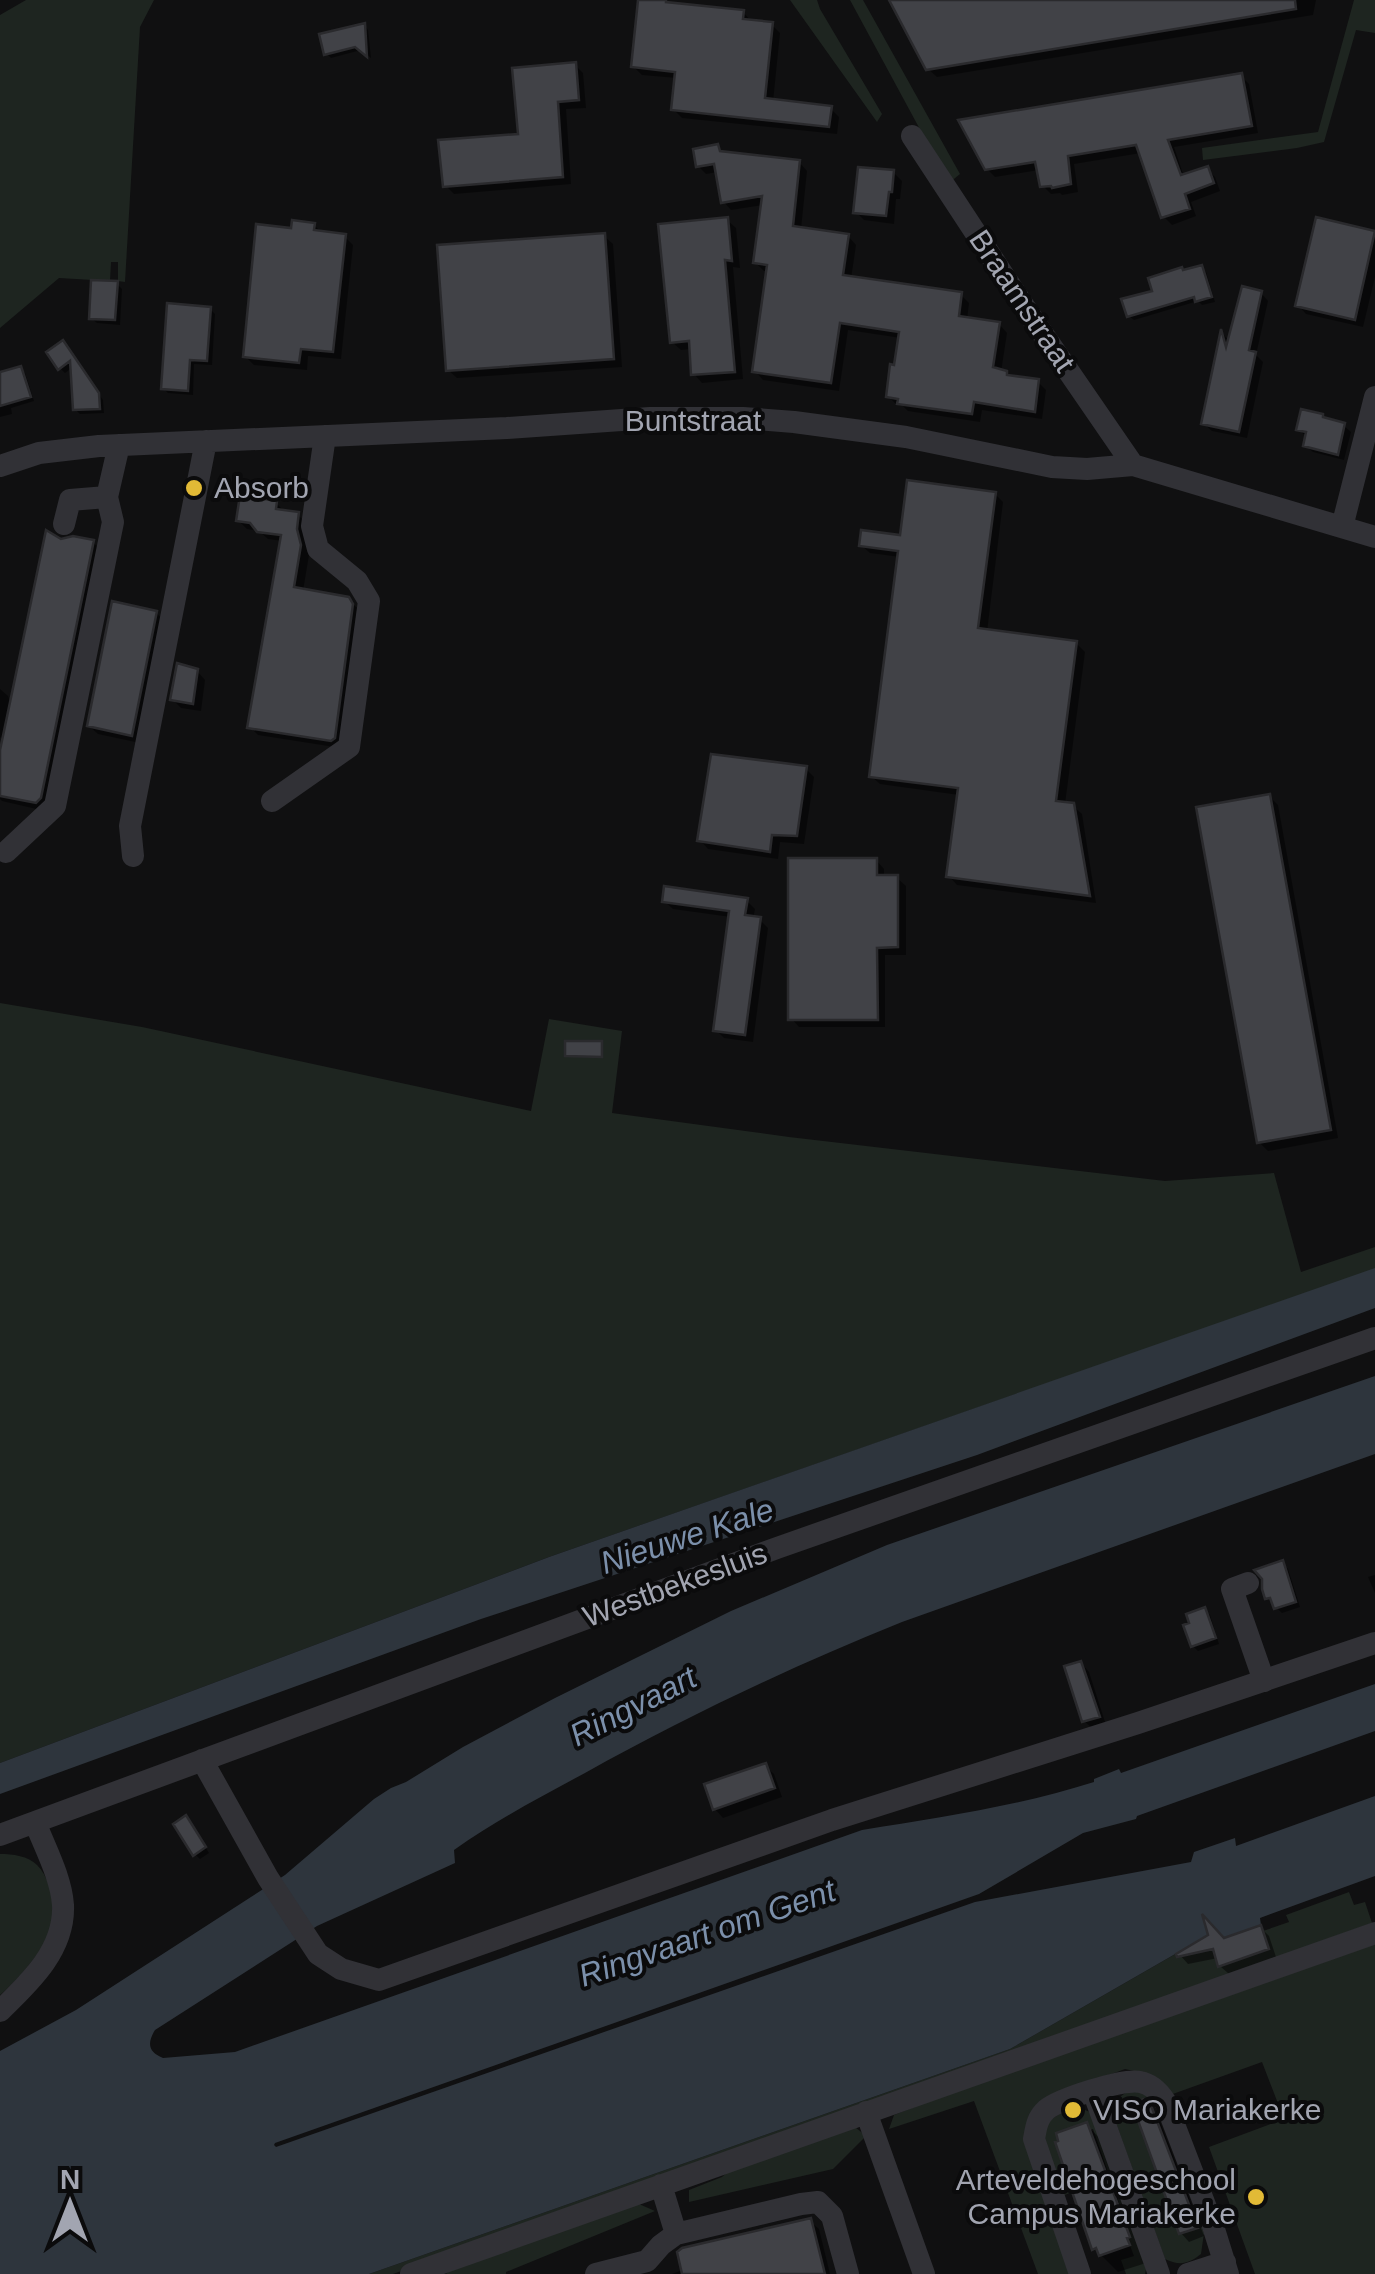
<svg xmlns="http://www.w3.org/2000/svg" width="1375" height="2274" font-family="Helvetica,sans-serif">
  <style>
    .green { fill: #1e2520 }
    .water { fill: #2e353d }
    .shadow { fill: #0007 }
    .building { fill: #414247; stroke: #2a2a2d; stroke-width: 2.5 }
    .lines { fill: none; stroke-linecap: round; stroke-linejoin: round }
    .minor { stroke: #313136; stroke-width: 22 }
    .poi-dot { fill: #e2ba36; stroke: #0b0b0c; stroke-width: 4 }
    .labels { text-anchor: middle; stroke-width: 8; stroke-linejoin: round; paint-order: stroke }
    .street-label { font-size: 30px; fill: #a2a5b1; stroke: #0b0b0c }
    .poi-label { font-size: 30px; fill: #a2a5b1; stroke: #0b0b0c; text-anchor: start }
    .water-label { font-size: 32px; font-style: italic; fill: #7b8faa; stroke: #0b0b0c }
  </style>
  <rect width="100%" height="100%" fill="#101011"/>
  <path class="green" d="M26,0H154L140,27L125,282L118,281V262H111L110,281L59,278L0,328V15Z
    M790,0H817L820,9L882,114L877,122Z
    M850,0H863L960,174L949,183Z
    M1354,0H1375V33L1356,30L1324,142L1297,148L1203,160L1202,148L1318,132Z
    M0,1003L142,1027L531,1111L549,1019L622,1031L612,1113L789,1137L1165,1181L1274,1173L1301,1272L1375,1247V1269L549,1557L0,1763Z
    M0,1854C13,1854 28,1856 37,1865C55,1883 57,1919 46,1940C35,1960 17,1980 0,1995Z
    M1349,1892L1354,1905L1365,1902L1372,1923L393,2274H369L1010,2049L1198,1941L1202,1951L1213,1949L1218,1966L1269,1949L1263,1931L1289,1922L1286,1915Z
    M1375,1944V2274H1255L1209,2147L1284,2119L1262,2062L1170,2095L1147,2074L1125,2069L1053,2096L1035,2112L1076,2274H1038L974,2101L889,2129L894,2115L940,2097Z
    M1135,2090L1151,2097L1132,2104L1179,2234L1201,2224L1204,2233L1201,2254C1189,2264 1179,2266 1165,2259L1112,2112C1115,2100 1122,2092 1135,2090Z
    M1067,2109L1085,2110L1090,2112L1147,2265L1145,2274H1126L1121,2260L1134,2256L1127,2238L1130,2236L1116,2194L1112,2195L1106,2180L1110,2178L1093,2129L1090,2130L1086,2122L1074,2129L1056,2133L1058,2141L1055,2143L1072,2192L1060,2197L1042,2142L1046,2123Z
    M855,2127L866,2136L833,2169L689,2202V2190L722,2177L731,2169Z
    M639,2204L655,2211L506,2272V2274H446L455,2266Z"/>
  <path class="water" d="M1375,1268V1308L977,1455L481,1619L0,1794V1763L549,1557Z
    M1375,1376V1454L902,1622C793,1666 687,1716 585,1773C540,1797 495,1821 454,1850L455,1863L317,1926L155,2030C147,2043 148,2052 163,2058L235,2052L862,1830C940,1817 1019,1806 1094,1782V1779L1119,1769L1121,1773L1375,1684V1731L1137,1816L1136,1819L1083,1833L979,1894L275,2143L274,2145L276,2147L975,1902L1191,1862L1194,1852L1235,1838L1236,1846L1375,1796V1876L1260,1918L1261,1925L1224,1938L1218,1932L1210,1934L1010,2049L369,2274H0V2051L76,2010L285,1875L374,1799L391,1788L406,1782L463,1747L555,1698L731,1611L887,1545Z"/>
  <path class="shadow" d="M640,0L743,12L751,21L772,25L780,33L773,102L830,108L839,117L837,134L682,118L674,110L677,78L642,75L633,66Z
    M892,0H1316L1313,15L937,77L928,69Z
    M364,25L368,30L371,58L361,50L331,58L327,54Z
    M575,65L583,73L586,108L566,109L571,184L454,194L446,186L520,136Z
    M1241,76L1249,84L1258,133L1174,147L1184,177L1207,169L1215,177L1220,191L1191,202L1196,216L1172,225L1164,217L1141,153L1074,164L1078,192L1062,195L1060,193L1051,194L1043,186L1039,170L995,177L987,169Z
    M717,147L724,154L799,162L807,171L801,229L848,236L856,245L851,279L961,295L969,303L967,320L999,324L1007,333L1001,372L1011,378L1038,382L1046,390L1042,419L982,410L980,422L908,411L903,406L897,405L888,396L901,338L848,330L839,391L763,380L755,371L769,271H764L755,262L763,205L731,210L723,201L718,172L706,174L698,166Z
    M893,172L902,181L900,199H896L894,224L864,220L856,212Z
    M727,220L736,228L740,268L733,267L743,379L702,383L694,374L692,349L681,350L672,342Z
    M1318,220L1375,234V277L1363,327L1306,314L1298,305Z
    M314,225L323,234L344,236L353,245L341,359L308,356L307,370L254,365L245,356L293,231Z
    M604,236L613,244L622,367L457,378L448,370Z
    M1201,267L1206,272L1215,302L1202,305L1198,301L1134,320L1129,316L1184,272Z
    M117,284L122,289L120,325L97,323L91,318Z
    M1261,293L1268,301L1256,355L1263,362L1247,438L1212,431L1204,424L1223,334L1230,342Z
    M210,309L215,314L212,365L194,364L193,395L168,393L163,388Z
    M67,349L103,400L104,413L80,414L75,409L73,367L65,373L60,368Z
    M20,369L25,373L34,401L11,408L12,414L0,417V375Z
    M1326,421L1344,426L1351,432L1344,460L1313,452L1306,446L1305,436L1299,429Z
    M995,494L1003,502L987,632L1076,643L1085,652L1065,804L1073,806L1082,814L1096,903L957,885L949,876L959,795L880,784L871,776L900,557L870,553L861,545L902,538Z
    M276,503L286,513L298,515L306,523L305,539L309,555L303,591L348,599L357,608L341,748L258,735L250,727L283,541L268,539L259,531L247,529L238,520Z
    M93,542L101,551L45,811L2,801L0,799V763L4,741L0,737V689L8,696L12,707Z
    M156,613L165,621L140,743L98,734L89,726Z
    M197,671L205,680L201,711L181,708L173,700Z
    M805,768L814,777L804,844L780,842L778,859L708,849L700,840Z
    M1270,797L1278,805L1338,1138L1268,1151L1259,1142Z
    M876,860L884,869V878H897L906,886V955H885V1027H799L791,1018Z
    M746,900L755,909L753,919L760,920L768,928L753,1042L724,1038L716,1030L731,917L673,909L664,901Z
    M1282,1563L1288,1569L1300,1607L1282,1613L1267,1598Z
    M1375,1575V1593L1368,1577Z
    M1204,1610L1210,1615L1219,1644L1198,1651L1193,1646Z
    M1081,1663L1089,1672L1106,1725L1093,1729L1084,1721Z
    M765,1766L774,1774L782,1797L723,1818L715,1809Z
    M191,1824L209,1853L200,1859L195,1854Z
    M1261,1928L1269,1936L1276,1957L1229,1974L1220,1966L1218,1958L1188,1964L1180,1955Z
    M1143,2102L1159,2119L1204,2236L1189,2242L1181,2233Z
    M1086,2125L1104,2142L1146,2263L1118,2272L1094,2248Z
    M810,2221L819,2229L830,2274H672Z"/>
  <path class="building" d="M638,0H666V2L744,10L743,19L773,22L765,98L832,106L829,127L671,110L675,72L631,67Z
    M889,0H1295L1296,9L926,70Z
    M365,23L367,57L355,47L324,55L319,34Z
    M576,62L579,100L558,102L563,177L443,187L438,140L518,134L512,68Z
    M1242,73L1252,126L1168,140L1181,175L1208,166L1214,183L1185,194L1190,209L1161,218L1136,145L1068,156L1071,184L1052,188L1051,186L1040,187L1035,162L985,170L958,120Z
    M718,144L720,151L800,160L793,226L849,234L843,275L962,292L959,316L1000,322L993,367L1007,371V375L1039,379L1035,412L974,402L972,414L897,404L898,399L886,397L890,364L894,365L899,332L840,323L831,383L752,372L767,265L753,263L762,196L721,203L714,164L696,167L693,149Z
    M858,167L894,170L892,192H889L886,216L853,213Z
    M728,217L732,261L725,260L735,372L691,375L689,341L670,343L658,224Z
    M1316,217L1375,231L1355,320L1295,306Z
    M292,220L315,223L314,230L346,234L333,352L301,349L299,363L243,357L256,224L291,228Z
    M605,233L614,359L446,371L437,245Z
    M1202,265L1212,297L1195,302L1194,297L1127,317L1121,299L1152,291L1148,278L1182,267L1183,270Z
    M91,280L118,281L115,320L89,319Z
    M1242,286L1262,291L1249,350L1256,352L1239,432L1201,424L1221,329L1226,347Z
    M167,303L211,307L207,361L190,360L188,391L161,389Z
    M63,340L99,393L100,409L73,410L70,361L58,370L46,352Z
    M21,366L31,397L0,406V372Z
    M1301,409L1323,414V417L1345,423L1338,455L1303,446L1306,432L1296,430Z
    M907,480L996,492L978,628L1077,641L1056,801L1074,803L1090,896L946,877L958,788L869,777L898,551L859,546L861,530L900,535Z
    M240,495L277,501L276,509L299,512L297,529L301,545L294,587L349,597L353,604L335,738L331,741L247,728L281,535L257,532L250,523L236,521Z
    M46,530L61,539L73,536L94,540L41,798L36,803L0,796V750Z
    M112,601L157,611L132,736L87,726Z
    M177,663L198,669L193,704L170,700Z
    M711,754L807,766L797,836L772,835L770,852L697,841Z
    M1270,794L1331,1130L1257,1143L1196,807Z
    M788,858H877V875H898V947L877,948L878,1020H788Z
    M664,886L748,898L745,915L761,917L745,1035L713,1031L729,911L662,902Z
    M565,1041H602V1057L565,1056Z
    M1283,1560L1296,1602L1274,1609L1270,1598L1265,1599L1262,1589V1579L1254,1570Z
    M1205,1607L1216,1638L1191,1647L1183,1625L1189,1623L1186,1614Z
    M1081,1661L1100,1717L1082,1722L1064,1666Z
    M766,1763L775,1788L713,1810L704,1784Z
    M186,1815L206,1847L193,1856L173,1824Z
    M1202,1914L1224,1938L1261,1925L1269,1949L1218,1967L1213,1949L1177,1957L1176,1954L1208,1935Z
    M1144,2099L1152,2108L1198,2228L1179,2234L1132,2104Z
    M1087,2122L1130,2237L1127,2238L1130,2245L1099,2256L1096,2248L1092,2250L1055,2142L1058,2141L1056,2133Z
    M811,2218L825,2274H682L677,2252L682,2248Z"/>
  <g class="lines">
    <path class="minor" d="M912,136L1021,302L1133,465
      M0,466L39,453L99,446L507,428L650,418H743L794,422L906,437L1052,467L1087,469L1133,465L1375,537
      M64,524L70,500L107,497L119,445
      M1342,527L1375,397
      M272,801L349,747L369,601L357,581L318,549L312,526L325,436
      M6,852L55,806L113,522L107,497
      M133,856L130,826L206,441
      M1248,1583L1232,1589L1264,1681
      M202,1760L268,1878L318,1954L341,1969L379,1980L832,1820L1138,1723L1375,1643
      M0,1835L777,1548L1375,1338
      M0,2011C29,1983 65,1950 63,1905C61,1877 45,1848 35,1822
      M1093,2091L1159,2274
      M866,2112L924,2274
      M661,2185L676,2234
      M411,2274L1375,1933
      M596,2274L647,2261L661,2245L676,2234L801,2204L818,2202L832,2216L848,2274
      M1080,2274L1034,2139C1036,2128 1037,2118 1046,2110C1059,2099 1124,2078 1140,2082C1152,2084 1159,2092 1165,2101L1213,2226L1228,2274
      M1188,2274L1225,2262"/>
  </g>
  <g class="poi-dot">
    <circle cx="194" cy="488" r="10"/>
    <circle cx="1073" cy="2110" r="10"/>
    <circle cx="1256" cy="2197" r="10"/>
  </g>
  <g class="labels">
    <g class="street-label">
      <text transform="translate(1022 301) rotate(56)" y="10">Braamstraat</text>
      <text x="693" y="431">Buntstraat</text>
      <text transform="translate(675 1585) rotate(-20)" y="10">Westbekesluis</text>
    </g>
    <g class="poi-label">
      <text x="214" y="498">Absorb</text>
      <text x="1093" y="2120">VISO Mariakerke</text>
      <text x="1236" y="2190" text-anchor="end">Arteveldehogeschool<tspan x="1236" dy="34">Campus Mariakerke</tspan></text>
    </g>
    <g class="water-label">
      <text transform="translate(687 1536) rotate(-18)" y="11">Nieuwe Kale</text>
      <text transform="translate(633 1706) rotate(-27)" y="11">Ringvaart</text>
      <text transform="translate(707 1933) rotate(-19)" y="11">Ringvaart om Gent</text>
    </g>
  </g>
  <g transform="translate(70 2204)" stroke="#0b0b0c" stroke-width="8" paint-order="stroke">
  <path d="M0-8L18 38L0 25L-18 38Z" fill="#a2a5b1"/>
  <text y="-15" font-size="28" font-weight="bold" text-anchor="middle" fill="#a2a5b1">N</text>
  </g>
</svg>
